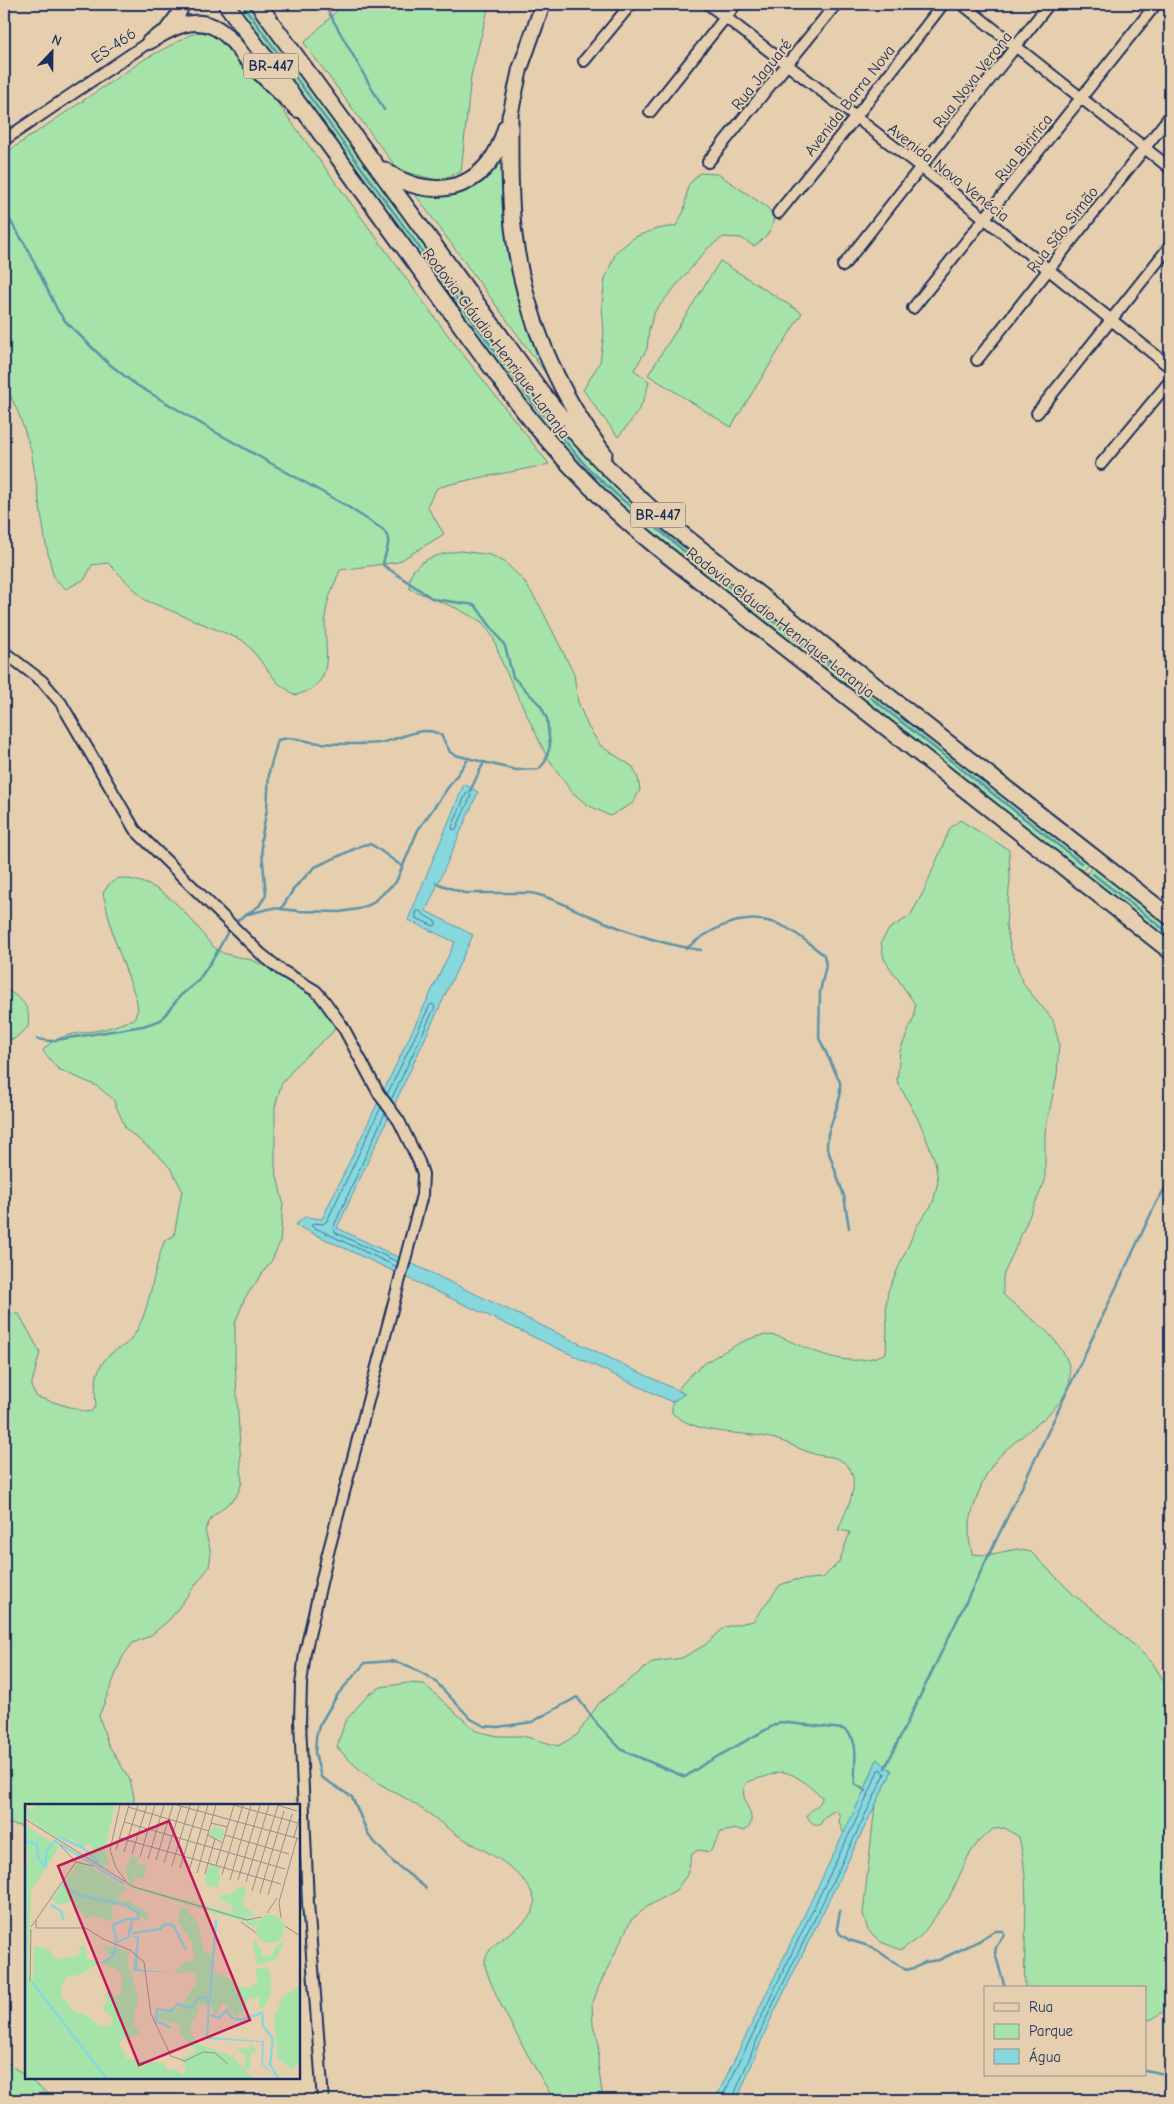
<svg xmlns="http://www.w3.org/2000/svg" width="1174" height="2104" font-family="'Comic Neue',sans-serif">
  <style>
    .green { fill: #a6e3a9; stroke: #608984 }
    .water { fill: #86d8dd; stroke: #5b94aa }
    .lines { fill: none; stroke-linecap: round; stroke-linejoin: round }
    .shore { stroke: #467391; stroke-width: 1 }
    .stream { stroke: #5b94aa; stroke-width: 2.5 }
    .street-casing { stroke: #1b2f5e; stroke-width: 14 }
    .secondary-casing { stroke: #1b2f5e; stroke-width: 18 }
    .primary-casing { stroke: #1b2f5e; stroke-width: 19 }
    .street { stroke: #e6cfaf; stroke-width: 10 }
    .secondary { stroke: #e6cfaf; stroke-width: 14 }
    .primary { stroke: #e6cfaf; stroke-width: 15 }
    .labels { text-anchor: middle; stroke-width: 4; stroke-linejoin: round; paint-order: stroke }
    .shield { fill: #e6cfaf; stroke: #585f76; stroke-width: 1 }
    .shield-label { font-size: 15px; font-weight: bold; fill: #1b2f5e }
    .street-label { font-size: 16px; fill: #1b2f5e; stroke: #e6cfaf }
    .inset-river { fill: none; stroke: #86d8dd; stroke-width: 2.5 }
    .inset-road { fill: none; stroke: #958f8f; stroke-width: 1 }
    .view { fill: #c2185b; fill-opacity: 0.15; stroke: #c2185b; stroke-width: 2.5 }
    .inset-edge { fill: none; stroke: #1b2f5e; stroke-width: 2.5 }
  </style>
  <rect width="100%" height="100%" fill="#e6cfaf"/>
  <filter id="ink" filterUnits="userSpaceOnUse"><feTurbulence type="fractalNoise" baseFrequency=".02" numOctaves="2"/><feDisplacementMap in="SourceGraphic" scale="10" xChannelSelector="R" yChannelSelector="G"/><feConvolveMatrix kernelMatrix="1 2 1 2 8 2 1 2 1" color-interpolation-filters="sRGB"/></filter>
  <g filter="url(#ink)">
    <path class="green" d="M232,4H251L535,394L570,437L1090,861L1080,873L639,525L558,447Z
      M344,4H491L488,9L471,76L461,172L437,180L398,170L304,43Z
      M200,32L210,34L219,39L279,105L444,330L549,464C511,473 474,477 437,488L427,506L444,534L398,562L340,570C335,583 328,597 326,611C321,643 342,685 295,695L278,683L248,645L242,640L145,600L108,563L92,565L85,579L66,589L54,578L46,545L31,450L20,417L4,381V154L145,59L190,35Z
      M505,149L504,191L557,389L412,190L442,193Z
      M699,173L718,174L768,208L774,217C772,231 766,238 754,246L741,238L723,237L708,248L655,311L649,329L647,349L634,370L649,381C645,405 633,419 618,437L583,390L600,362L604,333L602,304L605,279L616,252L635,237L656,229L676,226L684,211L688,186Z
      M720,261L802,313L731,427L648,375Z
      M461,551L491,555L506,563L524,581L540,606L574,674L578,702L588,727L601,746L633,767L638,778L640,790L633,803L610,816L586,804L571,791L546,755L503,665L493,637L482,622L458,609L410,589C404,561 441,553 461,551Z
      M960,820L1009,850L1010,878L1006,925L1011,950L1024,985L1053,1020L1059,1043L1057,1075L1045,1132V1181L1003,1276V1294C1020,1312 1045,1325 1059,1346C1100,1402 1015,1429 991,1467C980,1485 969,1514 969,1535C969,1541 971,1548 972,1554L987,1555L1017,1549L1031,1552L1074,1595L1108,1622L1152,1662L1170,1691V2007L1152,2019L1145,2021V1988H1025C1023,1937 1031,1886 1019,1837L1005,1828L993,1829L979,1841L969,1855L949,1898L921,1936L901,1950L881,1942L868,1930L863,1914L875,1805L892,1771L877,1760L865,1789L844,1834L839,1822L840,1816L836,1810L824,1817L820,1825C814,1825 809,1822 807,1815C811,1809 822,1805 822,1797C810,1788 797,1773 782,1772C775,1772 767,1777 760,1778C753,1780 746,1781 744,1788C740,1803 762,1820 744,1831L737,1829L721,1832L710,1852L698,1850L692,1854L687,1875L676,1890L647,1907L631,1920L599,1986L592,2005L593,2025L599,2044L598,2064L603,2100H554C541,2078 484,1982 485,1962C487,1935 548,1924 532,1893C517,1863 482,1851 456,1834C443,1825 432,1815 419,1807C407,1798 393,1792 380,1784C364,1774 349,1761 337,1747L345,1721L369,1694L381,1687L407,1683L424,1684L476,1731L498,1736H523L558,1746L577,1735L599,1703L653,1662L682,1658L705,1645L725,1627L753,1621L780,1585L795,1580L823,1578L839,1562L850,1532L838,1530C846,1510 867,1475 840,1460C832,1455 820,1457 811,1453C799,1449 787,1442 775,1439C741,1430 700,1437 672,1413V1402L684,1394L678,1390C689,1373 707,1361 725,1351C740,1343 758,1332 776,1336C783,1337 791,1342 797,1344C827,1357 855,1368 886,1353L887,1328L886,1306L888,1291L917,1226L933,1203L938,1181L935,1161L920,1123L897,1081L900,1051L914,1017L915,1004L884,959L881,942L889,929L910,916L924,891L950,828Z
      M1094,865L1170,924V943L1085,876Z
      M119,878C159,881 176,902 200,930C204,936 209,943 215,948C224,956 239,956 251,960C278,970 323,997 337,1023L332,1033L297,1064L281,1085L275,1107V1167L283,1203L280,1242L272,1260L245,1298L235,1323V1361L242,1483L236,1497L212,1517L205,1530L211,1553L209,1567L170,1619L150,1636L133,1643L123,1656L99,1716L108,1744L130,1780L134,1797L133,1805H26V1827L4,1823V1313L19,1314L40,1352L31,1387L37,1397L86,1412L92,1411L96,1405C94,1386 95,1369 109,1355C116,1349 126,1346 131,1339C151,1314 152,1270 165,1240L174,1236L182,1190L172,1170L160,1157L126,1129L113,1099L97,1086L58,1069L43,1051C55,1032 84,1034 104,1029C114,1027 125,1022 134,1019L138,1009L136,998L114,938L103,893L109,884Z
      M4,988C22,1000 31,1004 28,1027L14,1039L4,1040Z
      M4,2060L55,2099L58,2100H4Z"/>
    <path class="water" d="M464,784L478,792L426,911L473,935L337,1228L685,1394L672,1402L295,1225L305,1217L322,1219L455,942L408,920Z
      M877,1759L892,1771L768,2025L737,2100H715L865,1789Z"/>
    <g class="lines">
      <path class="shore" d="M469,793L471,796L456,829L453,830L452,827L466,794Z
        M417,911H420L424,915L436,922V925L434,926L416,918Z
        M387,1095L430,1005L433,1004L435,1007L391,1100
        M381,1107L327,1221L323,1224L313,1223L311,1226L397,1267
        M385,1113L333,1228L336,1233L398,1262
        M721,2100L870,1791L878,1770L881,1769L885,1774L764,2023L732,2100"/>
      <path class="stream" d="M242,4L532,402L587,467L618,496L684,551L1081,863
        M324,4L384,110
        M4,211L26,246L58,311L66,322L108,363L135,384L210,429L345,505L382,529C395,541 384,551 383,565L433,599L475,605L505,646L513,677L541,706L547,719L550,746L545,762L539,769L516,770L455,755L450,752L441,735C422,723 398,741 378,743C359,745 339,744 320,743C306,742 292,735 278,740L269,772L267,809L261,840L266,895L259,906L238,920
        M470,791L484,762
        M1093,874L1170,934
        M436,883L464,893H531C553,897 572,909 593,917C627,932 663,945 701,950
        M281,909L295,887L315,867L363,845L369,844L374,846L403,867
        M248,914L273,908L299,911L340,912L358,909L371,904L396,882L418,830L469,758
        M687,948C715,925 750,909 787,928C800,935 812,946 824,955L826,965L820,992L819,1038L840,1082V1097L828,1134L827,1147L844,1196L849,1228
        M37,1039L50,1041L143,1026L161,1020L180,996L198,981L216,954L228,931
        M885,1768L1022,1487L1156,1203L1170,1180
        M426,1888L393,1862L369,1836L352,1797L321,1777L315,1753L316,1737L319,1726L338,1694L365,1663L391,1661L409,1666L434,1680L471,1719L484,1726L498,1727L532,1722L577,1697L598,1725L622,1750L685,1777L704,1764L780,1722L843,1729C862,1738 853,1767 855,1784L866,1791
        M840,1911L837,1928L840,1934L849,1940L872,1947L906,1970L917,1967L925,1962L939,1960L979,1941L994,1931H1003L1004,1935L996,1947L995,1953L1005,1988
        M1145,2070L1170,2075"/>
      <defs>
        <path id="street" d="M708,4L922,168L1170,367
          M962,4L1170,168
          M584,61L631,4
          M650,112L736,4
          M4,140L149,42
          M708,162L836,4
          M778,213L855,118L943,4
          M843,266L1049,4
          M913,308L1156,4
          M977,360L1170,116
          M1037,413L1170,246
          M1101,464L1170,381
          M1169,520L1170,518
          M4,652L42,681L61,703L135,830L261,954L281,970L316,991L323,999L343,1027L379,1094L399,1121L419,1162L423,1174L422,1195L327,1557L305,1653L301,1685L300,1721L308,1903L323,2100"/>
        <path id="secondary" d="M168,29L177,17L182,4
          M149,42C175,25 203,11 229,38C237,46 243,56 251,64C266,80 282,95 298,110
          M510,116L520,69L543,4"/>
        <path id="primary" d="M226,4L519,405C560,458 605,505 657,547L1170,951
          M258,4L540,390C579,441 623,486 673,527L1170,917
          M510,116C510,153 509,190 513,227C522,309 555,388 604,454
          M384,170C421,196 467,197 494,156C500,147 503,137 506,127"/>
      </defs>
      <use href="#street" class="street-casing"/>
      <use href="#secondary" class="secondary-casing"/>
      <use href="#primary" class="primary-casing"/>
      <use href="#street" class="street"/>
      <use href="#secondary" class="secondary"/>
      <use href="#primary" class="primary"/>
    </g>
  </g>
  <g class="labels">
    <g class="shield">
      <rect x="243.5" y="53.5" width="55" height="25" rx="4"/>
      <rect x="630.5" y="502.5" width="55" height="25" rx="4"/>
    </g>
    <g class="shield-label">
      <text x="271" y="71">BR-447</text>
      <text x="658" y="520">BR-447</text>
    </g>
    <g class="street-label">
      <text transform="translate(113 45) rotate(-34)" y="6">ES-466</text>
      <text transform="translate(761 74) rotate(-51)" y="6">Rua Jaguaré</text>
      <text transform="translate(972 79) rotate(-52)" y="6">Rua Nova Verona</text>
      <text transform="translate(849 100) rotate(-52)" y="6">Avenida Barra Nova</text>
      <text transform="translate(1023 147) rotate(-51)" y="6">Rua Biririca</text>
      <text transform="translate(949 172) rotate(38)" y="6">Avenida Nova Venécia</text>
      <text transform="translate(1062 229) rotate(-52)" y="6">Rua São Simão</text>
      <text transform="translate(497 343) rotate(53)" y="6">Rodovia Cláudio Henrique Laranja</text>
      <text transform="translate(781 622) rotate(38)" y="6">Rodovia Cláudio Henrique Laranja</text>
    </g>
  </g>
  <g transform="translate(25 1804)">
    <rect width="275" height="275" fill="#e6cfaf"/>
    <path d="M0,1L7,7L10,1H90L80,44L84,61L78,63L64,55L69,42L61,40L59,45L52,43L53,38L36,33L34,35L3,15ZM0,21L34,43L6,87L3,171L8,178L9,142L24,145L30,155L52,152L56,148L53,142H59L62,155L75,158L55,171L43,172L37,180L36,193L43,198L46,206L65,213L74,222H85L88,215L77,203L83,197L79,191L85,186L90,193L96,192L97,172L94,166L78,160L85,152L77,141L104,147L102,156L113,193L108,220L115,229L95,237L94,241L102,255L139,259L141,265L152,266L159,271L161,264L156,256L172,247L154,229L156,221L133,215L132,212L138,205L153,206L172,178L169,168L150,169L156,160L169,156L167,138L153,118L155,103L161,104L173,120L178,146L187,151L185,172L190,169L206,175L213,182L224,184L232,179L231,165L240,163L245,167L246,190L239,204L234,202V194H223L221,207L211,213L198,197L191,212L183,195V203L176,200L172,202L174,206L166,219V229L171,239L207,252L227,274H0V57L3,58V48L0,50ZM7,21L99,79L232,116L230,124L220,118L106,84ZM188,22L200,26L197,36L184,32ZM106,52L115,54L110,59L108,73L111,59L121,61L119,75L109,73V80L103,77L101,65ZM55,57L103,85L93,91L96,96L87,103L88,117L65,111L62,115L47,97L36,101L27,96ZM185,60L195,63L193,70L196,73L192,84L182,81L180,73ZM213,83H220L221,87L217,101L231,111L221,113L212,111L206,106L208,102L194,95L195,92L208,89ZM103,96L123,110V115L116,114L103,103L95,102L96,98ZM231 125a14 14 0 1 1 28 0a14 14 0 1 1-28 0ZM231,135L238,152L247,151L250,143L260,136L251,155L235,161L232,160L228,140ZM275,181V259L264,267V262L253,256L249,214L257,194ZM225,240L233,247L225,249V265H219L221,252L211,244L223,245Z" fill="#a6e3a9"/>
    <path d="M107,118L108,132H114L112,165L150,169L108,167L112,134L107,133ZM183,195H185L183,233L239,237L238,259L250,274L236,259L237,238L181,235Z" fill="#86d8dd"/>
    <path class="inset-river" d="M34,33L57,43L74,58M28,36L55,52M0,37L12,40L13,54L21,64M56,53L99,80M21,63V48L28,39M37,81L57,92L101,101L113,109V115H102L88,121L92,139M26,101L36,107L39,117M135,125L140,120L148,121L161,146M108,129L136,125M93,138L103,133L107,117M77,159L88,152L91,141M7,178L81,274M185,194L191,116M186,211L194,214L202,206L207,214L215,216L237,209L238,222L248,235L245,260L253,274M146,224L131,217L132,205L145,207L153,200L166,204L173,195L179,193L184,198"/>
    <path class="inset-road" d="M95,1L85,46L91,64L101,77M152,1L275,35M209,1L273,19M252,1L272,7M103,3L184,27M0,15L109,83L222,116L236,113M99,18L260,65M186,19L202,23M183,31L198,39M200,31L264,50M269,33L275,12M95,34L256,80M35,41L51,58M91,46L104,1M99,48L113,1M107,50L122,1M115,53L130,1M123,55L139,1M131,56L148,1M139,59L156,2M191,61L209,1M147,62L165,1M155,64L174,1M164,67L183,1M172,69L191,1M180,70L190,35M197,71L218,1M205,76L226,1M213,76L235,1M221,78L244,1M227,87L253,1M235,89L259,7M243,91L267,10M242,109L252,94M256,114L254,98L272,34M11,116V124H61L78,135L105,146L119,158L126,210L146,252L160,257L178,248L190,249L203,260M216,118L231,129M260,122L275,132M6,123L51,58L68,62M5,177L6,125"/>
    <path class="view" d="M144,17L225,216L114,261L33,62Z"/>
    <rect width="275" height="275" class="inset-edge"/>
  </g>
  <rect width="1174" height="2104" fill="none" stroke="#e6cfaf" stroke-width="20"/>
  <rect x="10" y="10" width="1154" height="2084" fill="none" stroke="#1b2f5e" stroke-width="2" filter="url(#ink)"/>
  <rect x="984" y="1986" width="162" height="90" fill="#e6cfaf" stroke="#958f8f"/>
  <rect x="994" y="2003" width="25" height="8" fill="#e6cfaf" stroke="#958f8f"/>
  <text x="1029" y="2012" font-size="15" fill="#1b2f5e">Rua</text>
  <rect x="994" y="2024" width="25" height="15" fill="#a6e3a9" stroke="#958f8f"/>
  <text x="1029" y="2036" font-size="15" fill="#1b2f5e">Parque</text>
  <rect x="994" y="2049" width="25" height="15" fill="#86d8dd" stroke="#958f8f"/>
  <text x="1029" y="2062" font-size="15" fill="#1b2f5e">Água</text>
  <g transform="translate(52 52) rotate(22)" stroke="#e6cfaf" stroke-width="4" paint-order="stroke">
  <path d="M0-4L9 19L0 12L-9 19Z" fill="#1b2f5e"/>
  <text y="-8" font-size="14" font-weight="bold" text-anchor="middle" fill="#1b2f5e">N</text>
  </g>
</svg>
